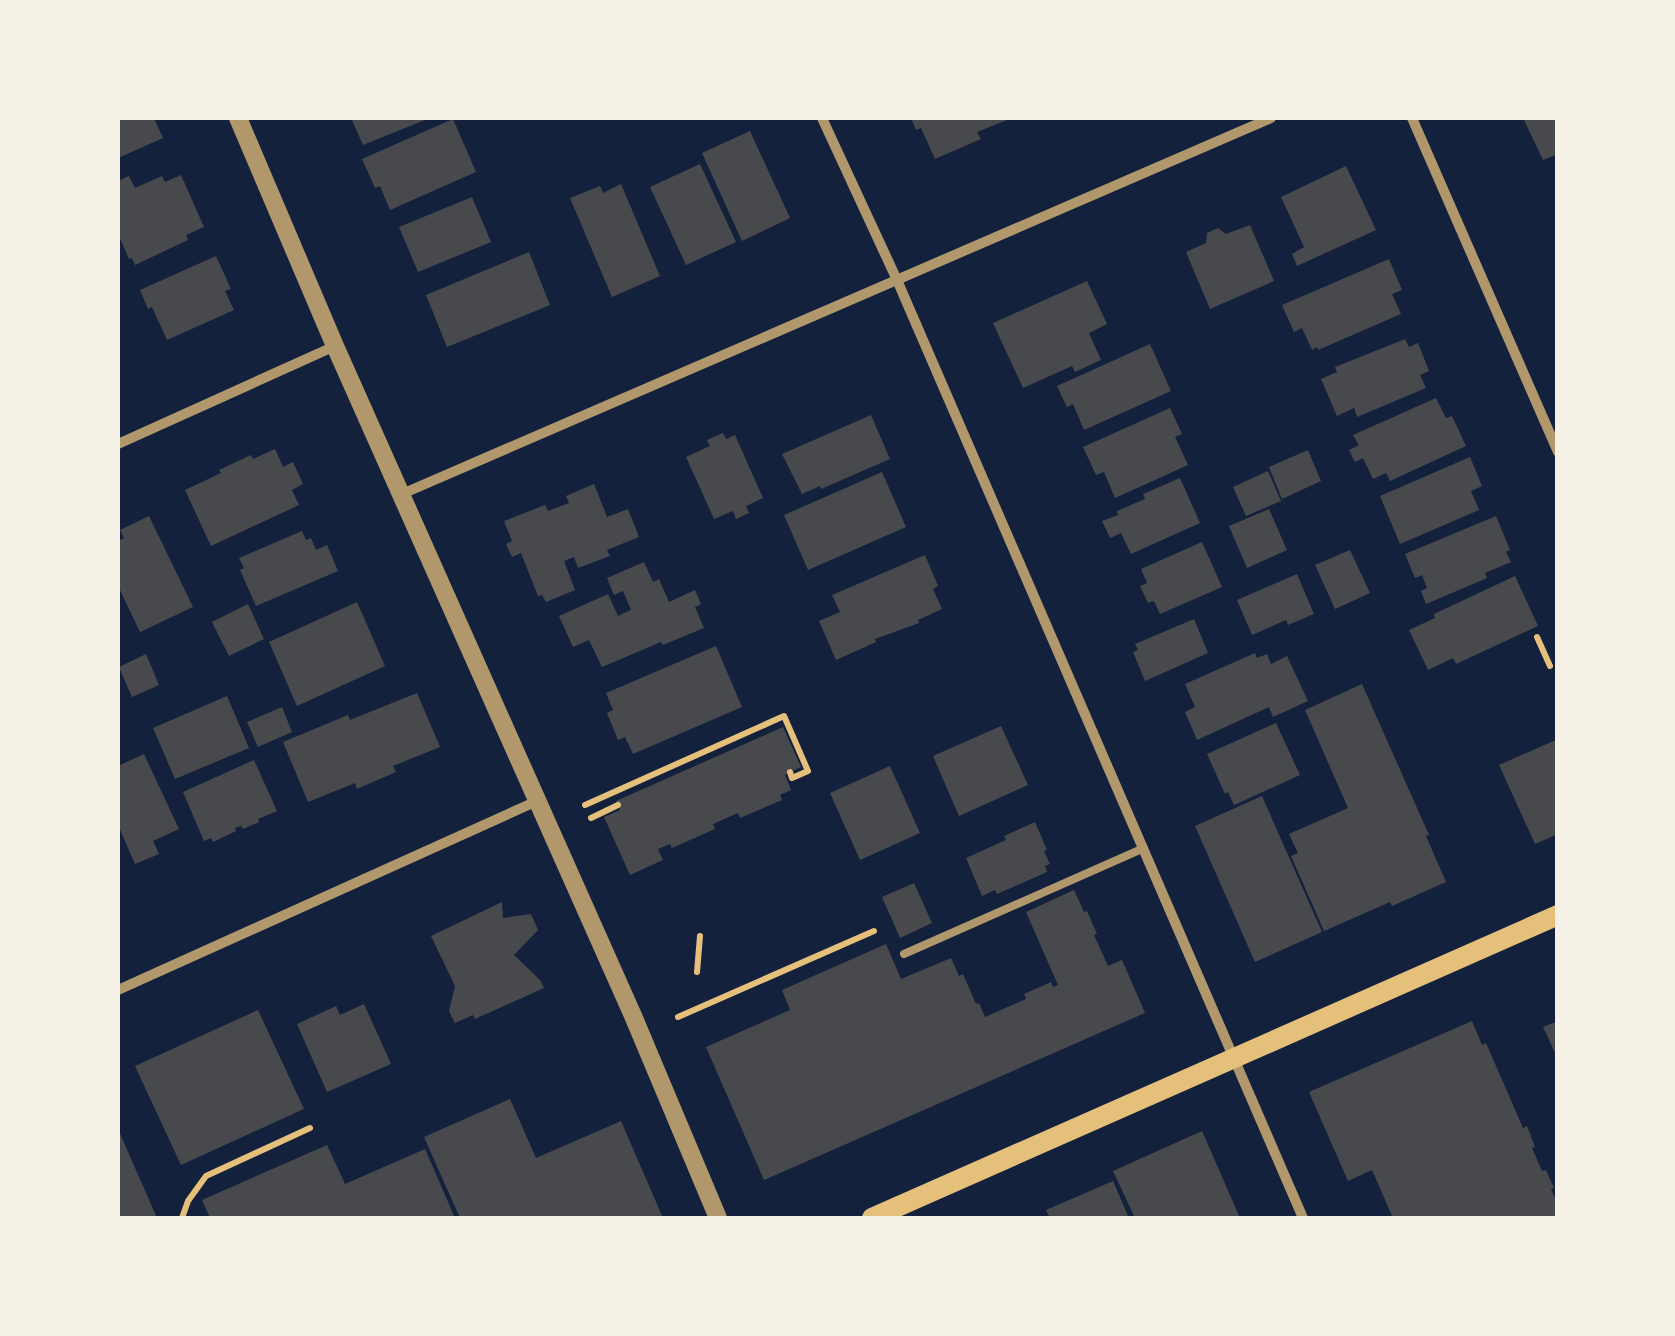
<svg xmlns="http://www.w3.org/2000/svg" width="1675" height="1336" font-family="Inter,sans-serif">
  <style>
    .building { fill: #48494c }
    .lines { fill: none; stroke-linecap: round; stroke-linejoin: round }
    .path { stroke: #e5c07b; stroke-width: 6 }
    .service { stroke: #b1986c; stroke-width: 8 }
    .minor { stroke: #b1986c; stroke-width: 10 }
    .tertiary { stroke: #b1986c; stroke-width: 18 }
    .secondary { stroke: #e5c07b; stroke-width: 20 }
  </style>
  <rect width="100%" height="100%" fill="#14213d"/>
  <path class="building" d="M118,118H154L163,138L118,158Z
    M351,118H430L363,145Z
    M911,118H1012L977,132L981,139L935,159L921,128L916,130Z
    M1523,118H1558V154L1543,160Z
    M453,119L476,172L390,210L380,186L375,188L362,159Z
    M750,131L790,218L742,241L702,153Z
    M700,164L736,242L686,265L650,187Z
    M1346,166L1376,230L1297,266L1292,254L1304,247L1281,197Z
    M181,175L204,227L186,235L188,240L135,265L132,258L129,259L118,234V181L129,176L135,188L162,176L165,182Z
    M621,184L660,276L612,297L570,198L600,186L603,193Z
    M472,197L491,242L418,272L399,227Z
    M1250,225L1274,281L1210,309L1186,252L1206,243L1207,233L1218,228L1226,234Z
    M529,252L550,305L447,347L426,295Z
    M216,256L231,289L225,291L234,310L167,340L152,307L148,309L140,290Z
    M1389,259L1402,290L1392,294L1401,314L1318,350L1317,347L1312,350L1302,328L1294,332L1282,305Z
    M1087,281L1107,324L1089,333L1101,360L1075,372L1072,366L1023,388L993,323Z
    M1405,339L1409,347L1418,343L1429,371L1420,375L1426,388L1357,417L1354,408L1337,416L1321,379L1337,372L1335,367Z
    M1150,344L1171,391L1084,430L1073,404L1067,407L1057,386Z
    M1436,398L1446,418L1452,416L1466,446L1390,481L1386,473L1373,479L1363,458L1355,462L1349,450L1359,445L1353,435Z
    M1170,408L1182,434L1175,437L1188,465L1115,498L1104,472L1096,475L1083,447Z
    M871,415L890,459L821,489L820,486L802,494L782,454Z
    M723,433L726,439L735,435L763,498L746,506L749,513L736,519L733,511L714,519L686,457L710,446L707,440Z
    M275,449L283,467L293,462L303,484L292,490L299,505L211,546L185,490L221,473L219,470L251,455L253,459Z
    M1308,450L1321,481L1282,499L1269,467Z
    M1470,457L1482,486L1471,491L1479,510L1400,544L1380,496Z
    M1268,471L1281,501L1246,516L1233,487Z
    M882,472L906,527L808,570L784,515Z
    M1180,478L1200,523L1131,554L1121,533L1110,538L1102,521L1118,515L1117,511L1145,499L1143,494Z
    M594,484L607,517L628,509L639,537L607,550L610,556L578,568L574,557L564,561L575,590L546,602L542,595L538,596L521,553L512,557L506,544L512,541L504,521L545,505L548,511L569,503L566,496Z
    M1269,509L1287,550L1247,568L1229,526Z
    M149,516L193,607L140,632L118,586V541L124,538L120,530Z
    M1496,516L1510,550L1506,552L1511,562L1485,573L1487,578L1426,604L1421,591L1427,588L1422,575L1415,578L1405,554Z
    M302,531L306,540L311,538L316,550L327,545L338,571L256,606L240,570L244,568L239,558Z
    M1202,542L1222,587L1160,614L1154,601L1148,603L1140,586L1147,583L1141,569Z
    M1350,550L1370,593L1335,609L1315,565Z
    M925,555L938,586L933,589L942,609L918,620L919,623L875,639L876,642L836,660L819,621L840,612L832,595Z
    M644,562L653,582L659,579L669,602L695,590L701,604L695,607L704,628L663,645L661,642L602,667L589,640L573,647L559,616L608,594L618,616L631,610L623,591L614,595L607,578Z
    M1297,574L1314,614L1288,625L1286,620L1252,635L1237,600Z
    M1515,576L1538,626L1456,664L1453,658L1428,670L1409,630L1435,618L1434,614Z
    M357,602L385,666L297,706L269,642Z
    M248,604L264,639L229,656L212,622Z
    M1194,619L1208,653L1145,681L1133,652L1138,650L1135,644Z
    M716,646L742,707L633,754L625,737L618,740L607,713L613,710L606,693Z
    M1255,653L1257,658L1267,654L1271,664L1287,656L1308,701L1273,717L1269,707L1197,740L1185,712L1195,707L1185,684Z
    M146,654L159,685L132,697L119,667Z
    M1362,684L1429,835L1426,836L1446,882L1392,906L1390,902L1324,931L1291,856L1298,853L1289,834L1348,808L1305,710Z
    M417,693L440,747L393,766L396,772L357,789L355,783L308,802L283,742L348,715L350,720Z
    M227,696L249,748L175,779L153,728Z
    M282,707L292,732L258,747L247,722Z
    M1276,723L1300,775L1234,805L1228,792L1225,794L1207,754Z
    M1001,726L1028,785L959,816L933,756Z
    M783,727L801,767L785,775L791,790L780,795L782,800L740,818L738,813L713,824L715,829L672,848L670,844L658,849L663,860L630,875L604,817L620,810L616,801Z
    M1558,739V834L1535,844L1499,765Z
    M144,754L179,829L153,841L159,854L135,864L118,825V766Z
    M254,760L277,811L258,819L259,822L243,829L241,826L235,828L236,831L213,842L211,838L204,841L183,792Z
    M890,766L920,833L860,860L830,793Z
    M1262,796L1322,932L1255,962L1195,826Z
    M1035,822L1047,850L1044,851L1050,864L1045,866L1047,872L997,894L995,890L982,896L966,858L1006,840L1004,836Z
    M914,883L932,923L900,938L882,897Z
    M1074,890L1084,912L1087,911L1097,934L1094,935L1108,966L1122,960L1145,1013L764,1180L706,1047L790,1010L782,990L886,944L901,979L951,958L959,976L963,974L976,1004L979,1003L985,1017L1026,999L1024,994L1051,982L1053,987L1058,985L1026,912Z
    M502,902L503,918L531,914L538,930L514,955L540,980L544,988L475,1019L473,1015L455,1023L449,1011L455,986L431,936Z
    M364,1004L391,1064L327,1092L297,1024L336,1006L340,1015Z
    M258,1010L304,1109L181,1165L135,1066Z
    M1472,1021L1482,1045L1486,1043L1523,1128L1527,1126L1535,1147L1532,1148L1542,1171L1546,1170L1554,1188L1551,1189L1558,1205V1218H1393L1372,1170L1348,1181L1309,1092Z
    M1558,1021V1059L1543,1027Z
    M510,1099L536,1158L621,1121L663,1218H460L424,1137Z
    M118,1129L157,1218H118Z
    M1202,1131L1240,1218H1135L1113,1171Z
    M327,1145L345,1184L425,1149L455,1218H210L202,1200Z
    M1113,1181L1129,1218H1050L1046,1210Z"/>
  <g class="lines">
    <path class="path" d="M1537,637L1550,666
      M585,805L784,716L808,771L792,778L790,772
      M591,818L618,805
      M697,972L700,936
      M678,1017L874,931
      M182,1218L188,1201L206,1176L310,1128"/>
    <path class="service" d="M904,954L1144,848"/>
    <path class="minor" d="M822,118L897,280L1303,1218
      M1412,118L1558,452
      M118,444L335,346
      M402,494L1271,118
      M118,990L537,801"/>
    <path class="tertiary" d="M238,118L335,346L634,1018L718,1218"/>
    <path class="secondary" d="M872,1218L1558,915"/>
  </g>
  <rect width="1675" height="1336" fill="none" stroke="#f6f1e7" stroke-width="240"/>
</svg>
